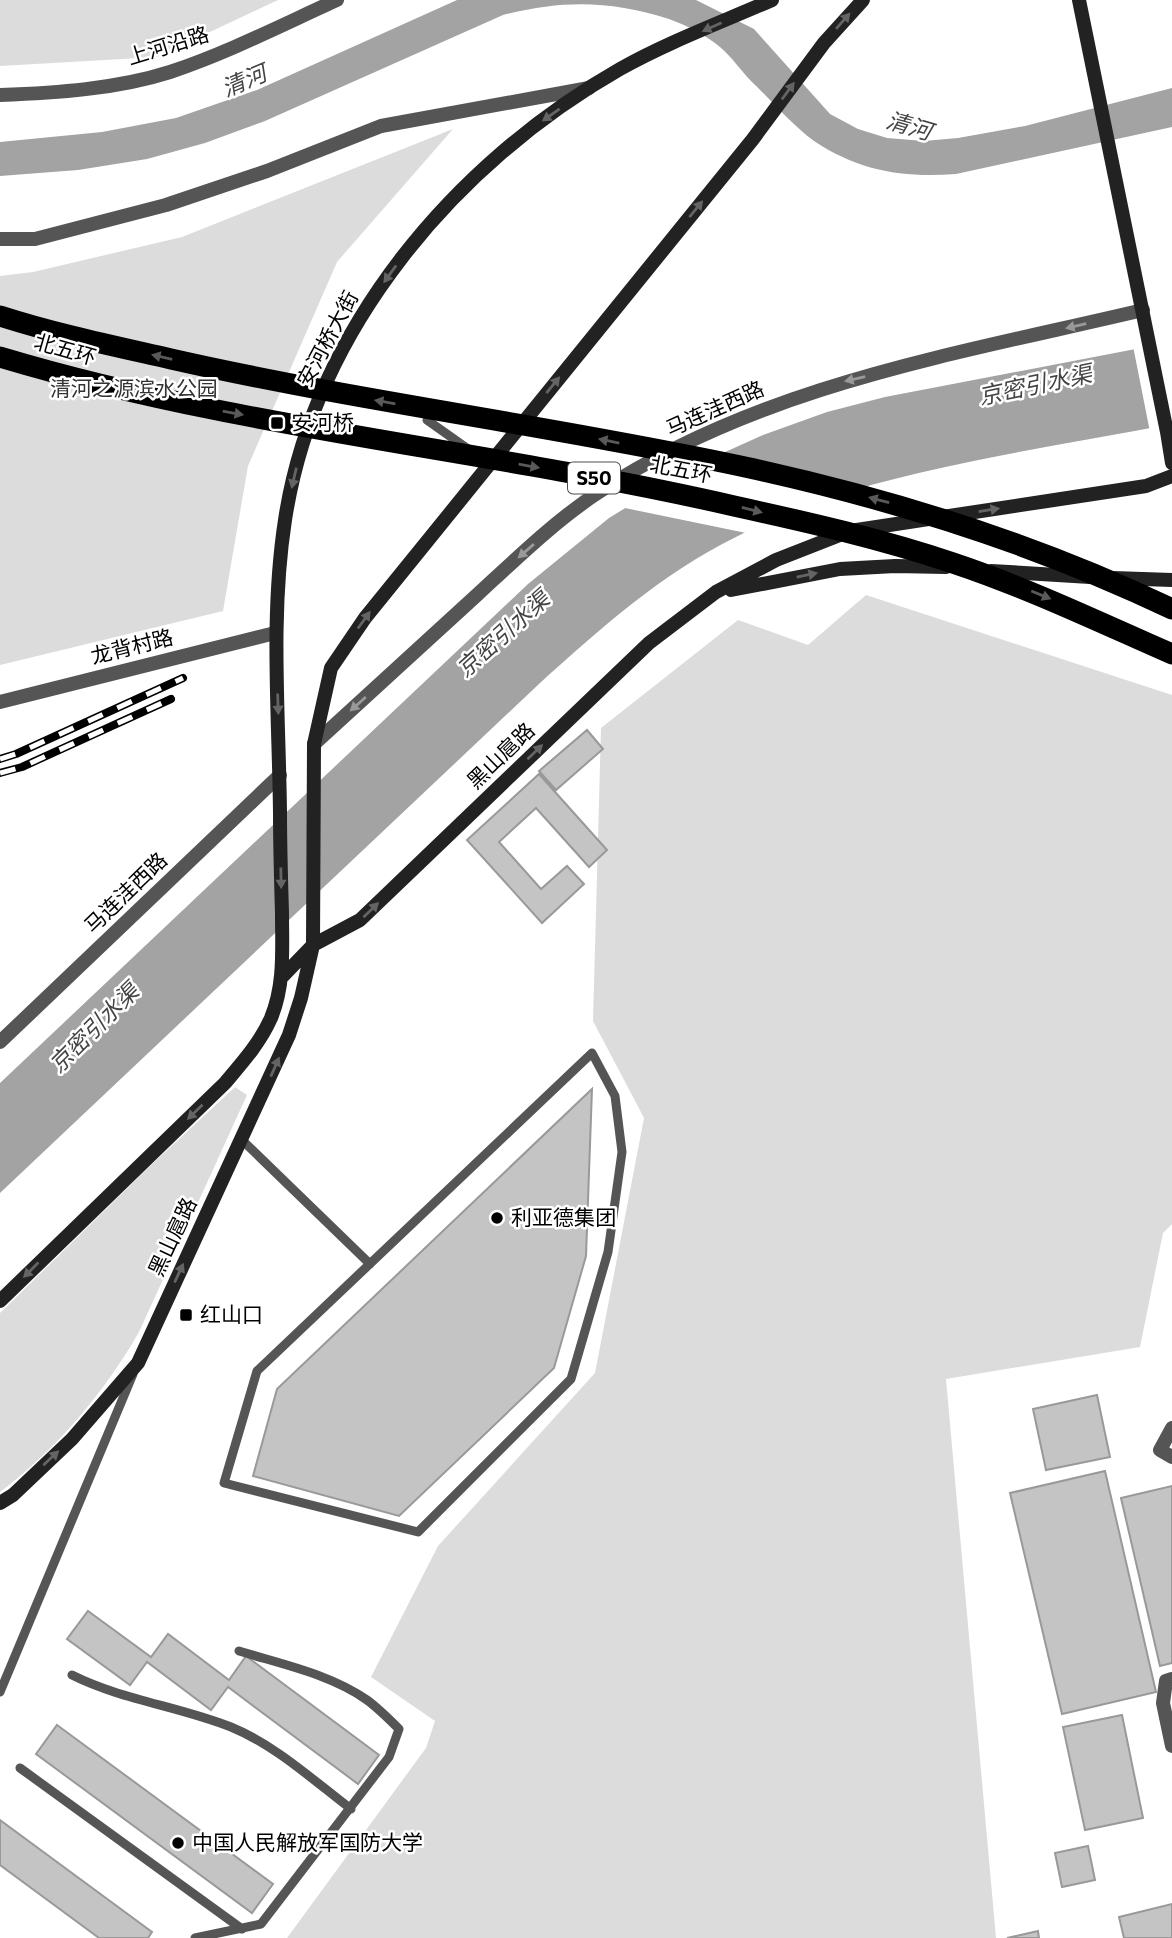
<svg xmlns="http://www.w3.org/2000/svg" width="1172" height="1938" font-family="Commissioner,'Noto Sans SC',sans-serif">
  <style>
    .green { fill: #dcdcdc }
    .water { fill: #a3a3a3 }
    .pier { fill: #fff }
    .building { fill: #c4c4c4; stroke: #999; stroke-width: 2 }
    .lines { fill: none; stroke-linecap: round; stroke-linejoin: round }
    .lane { stroke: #555; stroke-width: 9 }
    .street { stroke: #555; stroke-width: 14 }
    .secondary { stroke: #222; stroke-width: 14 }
    .highway { stroke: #000; stroke-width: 21 }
    .rail-casing { stroke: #000; stroke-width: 8 }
    .rail { stroke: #fff; stroke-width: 5; stroke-dasharray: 16; stroke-linecap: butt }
    .oneway { fill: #646464 }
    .oneway2 { fill: #999 }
    .oneway3 { fill: #595959 }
    .poi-dot { fill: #000; stroke: #fff; stroke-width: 2.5 }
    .labels { text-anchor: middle; stroke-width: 5; stroke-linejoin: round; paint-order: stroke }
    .shield { fill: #fff; stroke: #4c4c4c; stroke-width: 2 }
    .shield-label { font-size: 19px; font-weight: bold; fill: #000 }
    .street-label { font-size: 21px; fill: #000; stroke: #fff }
    .park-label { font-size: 21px; fill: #333; stroke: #fff }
    .poi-label { font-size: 21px; fill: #000; stroke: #fff; text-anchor: start }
    .water-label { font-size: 23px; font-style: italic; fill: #444; stroke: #fff }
  </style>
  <rect width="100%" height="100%" fill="#fff"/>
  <path class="green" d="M0,0H278L157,57L0,66Z
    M453,129L337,262L248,466L223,611L0,665V276L33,272L182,237Z
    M866,595L1172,695V1224L1163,1233L1140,1347L946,1379L996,1938H287L426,1748L435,1721L371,1677L438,1546L595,1373L644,1118L593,1021L601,728L738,620L808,645Z
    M235,1087L247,1095L139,1332C104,1393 56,1450 0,1492V1313L149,1167Z"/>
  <path class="water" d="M457,0H696L754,29L830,114L858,129L887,138L924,141L958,138L1025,126L1172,88V127L956,174C903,178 859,171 814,141C793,126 771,100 752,82C741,71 732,57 720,47C704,34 688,26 669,19C610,0 562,0 503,15L265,121L205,143L147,159L78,170L0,176V142L102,132L176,118L257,90Z
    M1172,342V424C1056,446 937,463 823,499C794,508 763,523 736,537C662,573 600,629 540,683L0,1193V1083L528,584L609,518L694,466L763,435L827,412L885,397Z"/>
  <path class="pier" d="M1172,338V428L1150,432L1133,346Z
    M692,463L870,490L823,503L751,534L620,507Z"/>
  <path class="building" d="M587,730L603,749L556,790L539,771Z
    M539,774L607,850L589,867L536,808L499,842L541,889L567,866L584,884L542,923L467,840Z
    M592,1089L586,1256L554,1368L399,1516L253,1476L277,1389Z
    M1097,1395L1110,1457L1046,1470L1033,1409Z
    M1105,1471L1156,1692L1062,1714L1010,1493Z
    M1172,1486V1663L1160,1666L1121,1498Z
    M88,1611L151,1657L168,1634L229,1680L246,1656L379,1755L358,1784L228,1687L211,1710L147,1662L130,1685L67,1639Z
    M1122,1715L1143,1818L1085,1830L1063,1727Z
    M57,1725L273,1884L252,1913L36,1754Z
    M0,1820L152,1932L148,1938H99L0,1865Z
    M1088,1846L1095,1880L1062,1887L1055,1853Z
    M1172,1904V1938H1124L1119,1917Z
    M1038,1931L1039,1938H1007Z"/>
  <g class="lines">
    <path class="lane" d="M427,420L468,449
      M592,1053L615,1096L622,1152L608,1252L571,1379L418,1532L224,1483L257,1371Z
      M242,1140L370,1264
      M72,1675C122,1700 178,1706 231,1727C275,1745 313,1780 351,1809
      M0,1692L133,1374
      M20,1768L242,1929
      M195,1938L261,1924L389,1757L399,1729C389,1719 378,1708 367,1700C330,1674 281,1664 239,1651"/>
    <path class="street" d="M0,95C55,93 117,89 170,72C227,53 282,25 337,0
      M0,239H35L166,205L267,171L381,126L589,88
      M0,702L275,633
      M314,744C369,694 423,644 478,594C516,559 556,520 599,492C762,385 957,354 1143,310
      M0,1042L280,775
      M1172,1428L1160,1450L1172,1457
      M1172,1679L1166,1681L1163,1703L1172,1746"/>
    <path class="secondary" d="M1079,0L1167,432L1172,463
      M991,571L1090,577
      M1113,578L1172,580
      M731,590L840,569L895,566L946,567
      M283,976L313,945L360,920L649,643L716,592L776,560L850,531L1146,486L1172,476
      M0,1301L225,1083C242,1063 260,1043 271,1018C285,984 282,949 282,913C281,880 280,846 280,813C279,715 270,617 285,520C314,329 455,163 620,69C668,42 722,22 772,0
      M0,1503L13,1495L72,1439L138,1363L289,1035L301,998L313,945L314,744L331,668L365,618L753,139L824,43L863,0"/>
    <path class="highway" d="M0,316C56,334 114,346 171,359C361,402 555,426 745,467C893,499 1036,544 1172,609
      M0,357C240,429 491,450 734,506C807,522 882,539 953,563C1028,588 1099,622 1172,654"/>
    <defs>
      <path id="rail" d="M0,759L16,754L183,678
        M0,773L22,767L171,699"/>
    </defs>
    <use href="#rail" class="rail-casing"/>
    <use href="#rail" class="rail"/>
  </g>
  <defs><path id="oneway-solid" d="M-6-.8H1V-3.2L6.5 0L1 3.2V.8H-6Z" transform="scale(1.75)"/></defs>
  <g class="oneway">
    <use href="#oneway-solid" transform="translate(843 21) rotate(-49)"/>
    <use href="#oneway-solid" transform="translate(712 27) rotate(156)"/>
    <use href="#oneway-solid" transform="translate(788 91) rotate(-54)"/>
    <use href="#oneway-solid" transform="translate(551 115) rotate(145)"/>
    <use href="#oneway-solid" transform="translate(696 209) rotate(-51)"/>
    <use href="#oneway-solid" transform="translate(390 274) rotate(126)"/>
    <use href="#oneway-solid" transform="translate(553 385) rotate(-51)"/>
    <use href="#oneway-solid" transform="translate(294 478) rotate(103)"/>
    <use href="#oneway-solid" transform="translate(989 510) rotate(-9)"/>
    <use href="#oneway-solid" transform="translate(807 575) rotate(-11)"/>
    <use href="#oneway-solid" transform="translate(364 620) rotate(-54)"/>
    <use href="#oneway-solid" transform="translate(278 704) rotate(88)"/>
    <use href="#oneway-solid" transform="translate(535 752) rotate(-44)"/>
    <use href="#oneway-solid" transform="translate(281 878) rotate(89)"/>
    <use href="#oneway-solid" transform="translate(371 910) rotate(-44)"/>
    <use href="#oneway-solid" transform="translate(275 1067) rotate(-66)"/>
    <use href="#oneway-solid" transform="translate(195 1112) rotate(136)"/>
    <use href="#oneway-solid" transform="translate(31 1270) rotate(135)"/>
    <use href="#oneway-solid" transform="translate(179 1273) rotate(-65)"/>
    <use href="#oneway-solid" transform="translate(51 1458) rotate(-43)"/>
  </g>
  <g class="oneway2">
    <use href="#oneway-solid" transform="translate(1076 326) rotate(167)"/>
    <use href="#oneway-solid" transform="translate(855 379) rotate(167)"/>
    <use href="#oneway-solid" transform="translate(526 551) rotate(139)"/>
    <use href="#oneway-solid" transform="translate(358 704) rotate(138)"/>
  </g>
  <g class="oneway3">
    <use href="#oneway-solid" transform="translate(162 357) rotate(-167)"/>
    <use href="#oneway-solid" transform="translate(385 402) rotate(-170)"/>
    <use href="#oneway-solid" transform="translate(233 413) rotate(10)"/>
    <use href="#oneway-solid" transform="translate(609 441) rotate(-169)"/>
    <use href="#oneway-solid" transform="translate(529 466) rotate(10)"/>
    <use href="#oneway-solid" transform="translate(879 500) rotate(-165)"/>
    <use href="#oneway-solid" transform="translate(752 510) rotate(14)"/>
    <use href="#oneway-solid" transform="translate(1041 595) rotate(22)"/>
  </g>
  <g class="poi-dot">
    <rect x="270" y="416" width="14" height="14" rx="3.5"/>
    <circle cx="497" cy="1218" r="7"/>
    <rect x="179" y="1308" width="14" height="14" rx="3.5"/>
    <circle cx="178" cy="1843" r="7"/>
  </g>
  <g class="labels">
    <rect class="shield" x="568" y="462.5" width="52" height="31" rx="5"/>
    <g class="shield-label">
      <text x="594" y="485">S50</text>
    </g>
    <g class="street-label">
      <text transform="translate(168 46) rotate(-17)" y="7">上河沿路</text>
      <text transform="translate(328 339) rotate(-62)" y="7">安河桥大街</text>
      <text transform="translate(65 350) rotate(16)" y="7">北五环</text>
      <text transform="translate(715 409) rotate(-24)" y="7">马连洼西路</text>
      <text transform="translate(681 470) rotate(11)" y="7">北五环</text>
      <text transform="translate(132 647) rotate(-14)" y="7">龙背村路</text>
      <text transform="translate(501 756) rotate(-44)" y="7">黑山扈路</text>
      <text transform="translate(126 893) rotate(-44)" y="7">马连洼西路</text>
      <text transform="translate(173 1237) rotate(-65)" y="7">黑山扈路</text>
    </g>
    <g class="park-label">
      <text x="134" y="396">清河之源滨水公园</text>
    </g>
    <g class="poi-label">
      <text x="291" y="430">安河桥</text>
      <text x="511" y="1225">利亚德集团</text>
      <text x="200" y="1322">红山口</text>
      <text x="192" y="1850">中国人民解放军国防大学</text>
    </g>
    <g class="water-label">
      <text transform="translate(244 81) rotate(-23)" y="8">清河</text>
      <text transform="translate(909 126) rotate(16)" y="8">清河</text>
      <text transform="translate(1035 385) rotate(-12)" y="8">京密引水渠</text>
      <text transform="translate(503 634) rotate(-42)" y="8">京密引水渠</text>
      <text transform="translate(94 1028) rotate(-45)" y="8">京密引水渠</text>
    </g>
  </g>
</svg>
